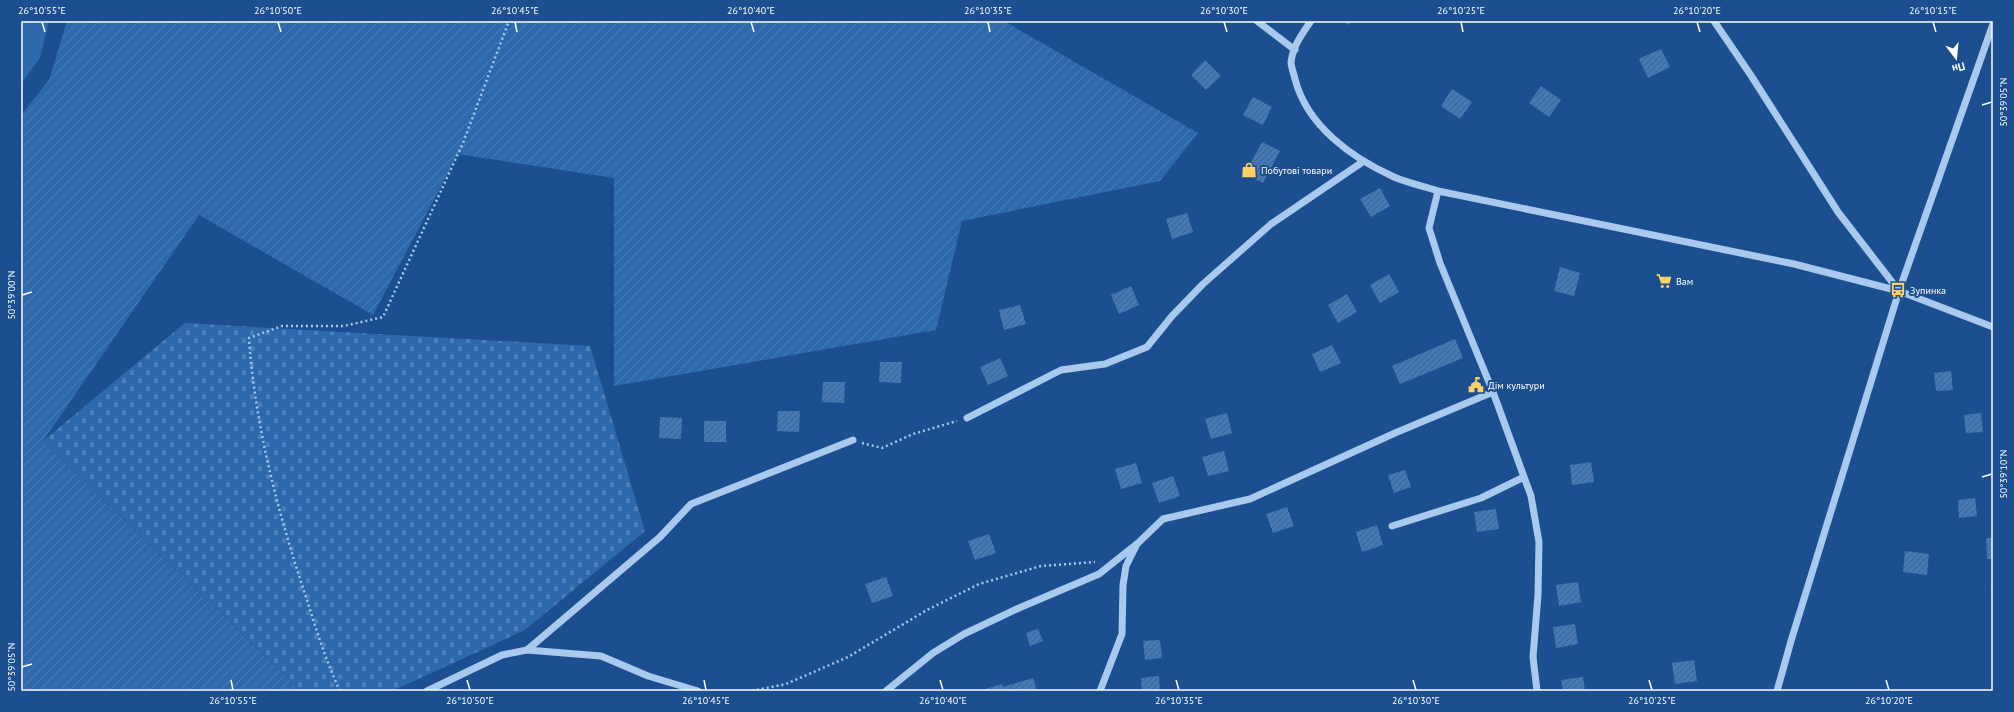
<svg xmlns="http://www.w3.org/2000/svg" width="2014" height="712" font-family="'PT Sans',sans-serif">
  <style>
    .grass { fill: #2e69ad }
    .cemetery { fill: url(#cemetery-stones) }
    .garden { fill: url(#garden-furrows) }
    .building { fill: url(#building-hatch) }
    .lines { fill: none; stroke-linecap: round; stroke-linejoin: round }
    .path { stroke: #a9c9ee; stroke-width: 2.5; stroke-dasharray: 2 3; stroke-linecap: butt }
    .minor { stroke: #a9c9ee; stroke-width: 7 }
    .ticks { fill: none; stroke: #fff; stroke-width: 1.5 }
    .labels { text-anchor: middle; stroke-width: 4; stroke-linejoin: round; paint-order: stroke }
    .poi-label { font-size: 10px; fill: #fff; stroke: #1b4f8f; text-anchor: start }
    .neatline { fill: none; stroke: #fff; stroke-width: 1.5 }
    .ticks-label { font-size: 10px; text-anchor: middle; fill: #fff }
  </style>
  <defs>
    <pattern id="cemetery-stones" width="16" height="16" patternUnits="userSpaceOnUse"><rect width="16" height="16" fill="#2e69ad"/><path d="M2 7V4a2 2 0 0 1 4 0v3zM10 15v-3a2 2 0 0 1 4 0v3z" fill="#4d80b9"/></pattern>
    <pattern id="garden-furrows" width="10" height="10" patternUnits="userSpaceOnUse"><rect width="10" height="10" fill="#2e69ad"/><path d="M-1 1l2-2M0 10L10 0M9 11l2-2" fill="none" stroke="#4d80b9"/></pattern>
    <pattern id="building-hatch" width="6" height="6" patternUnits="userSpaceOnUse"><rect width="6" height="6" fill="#4478b7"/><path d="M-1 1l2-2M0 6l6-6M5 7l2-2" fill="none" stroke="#486282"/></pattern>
  </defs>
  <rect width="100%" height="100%" fill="#1b4f8f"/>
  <path class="grass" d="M21,21H49L40,58L21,84Z"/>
  <path class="cemetery" d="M185,323L590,346L645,531L525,630L392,691H301L43,441Z"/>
  <path class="garden" d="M67,21H1004L1198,133L1160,181L962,221L936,330L614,386V178L458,154L373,315L199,215L43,441L301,691H21V115L49,80Z"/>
  <path class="building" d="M1343,21H1352L1349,25Z
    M1661,49L1670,67L1648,78L1639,59Z
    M1205,60L1221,76L1206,90L1191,75Z
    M1541,86L1561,100L1549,117L1529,103Z
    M1452,89L1472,102L1460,119L1441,106Z
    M1253,97L1272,107L1263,125L1243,115Z
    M1262,142L1280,151L1263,183L1245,174Z
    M1380,188L1390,206L1371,217L1360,199Z
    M1187,213L1193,232L1172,239L1166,219Z
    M1560,267L1580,273L1574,296L1554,291Z
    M1389,274L1399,292L1380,303L1370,285Z
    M1131,286L1139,305L1119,314L1111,295Z
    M1347,294L1357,312L1338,323L1328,305Z
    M1020,305L1026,324L1004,330L999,310Z
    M1455,339L1463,358L1400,384L1392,366Z
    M1332,345L1341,363L1320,372L1312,354Z
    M1000,358L1008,376L988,385L980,367Z
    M880,362H902L901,383L879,382Z
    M1951,371L1953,390L1936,391L1934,373Z
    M823,382H845L844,403L822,402Z
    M778,411H800L799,432L777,431Z
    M1227,413L1232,433L1211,439L1205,419Z
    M1981,413L1983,432L1966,433L1964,415Z
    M660,417L682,418L681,439L659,438Z
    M704,421H726V442H704Z
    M1224,451L1229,471L1208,476L1202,457Z
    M1591,462L1594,482L1572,485L1570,465Z
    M1136,463L1142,483L1121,489L1115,469Z
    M1405,470L1411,487L1394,493L1388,475Z
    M1173,476L1180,496L1159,503L1152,483Z
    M1975,498L1977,516L1959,518L1958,500Z
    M1287,507L1294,526L1273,533L1266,514Z
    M1496,509L1499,529L1477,532L1474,512Z
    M1377,525L1383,545L1362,552L1356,532Z
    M989,534L996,553L975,560L968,541Z
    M1986,538H1993V559H1987Z
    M1905,551L1929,554L1927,575L1903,572Z
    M886,577L893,596L872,603L865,584Z
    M1578,582L1581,602L1559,606L1556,585Z
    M1991,588H1993V600H1992Z
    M1575,624L1578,644L1556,648L1553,627Z
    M1038,629L1043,641L1030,646L1026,633Z
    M1160,640L1162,658L1145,660L1143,641Z
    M1694,660L1697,681L1675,684L1672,663Z
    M1159,676L1160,691H1142L1141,678Z
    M1583,677L1585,691H1563L1561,680Z
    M1033,678L1037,691H979L1002,684L1003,687Z"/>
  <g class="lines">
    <path class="path" d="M862,443L882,448L913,434L957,421
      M340,691C326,661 316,629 306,597C278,513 255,426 249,338L282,326H344L383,317L463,143L509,21
      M752,691L786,684L848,657L927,610L979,584L1041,566L1095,562"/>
    <path class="minor" d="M1257,21L1295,50
      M1311,21C1302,34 1293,46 1291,62C1291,67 1294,74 1295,79C1307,126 1352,158 1394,177C1408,183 1423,186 1438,191L1794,264L1899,291L1993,327
      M1714,21L1752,77L1838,212L1899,291
      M1438,191L1429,228L1440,263L1493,392L1531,496L1539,542L1538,595L1533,657L1537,691
      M967,418L1061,370L1105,364L1147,347L1172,316L1203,284L1271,224L1364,161
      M1392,526L1481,498L1524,477
      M527,650L660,537L691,504L853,440
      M427,691L502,655L527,650L601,656L648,676L698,691
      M886,691L933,653L964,634L1019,608L1099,574L1138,543L1163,519L1250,499L1395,433L1493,392
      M1100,691L1122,634L1123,585L1126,566L1136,546
      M1777,691L1791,641L1899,291L1993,24"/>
  </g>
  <path class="ticks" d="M42,22L45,32M278,22L281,32M515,22L517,32M751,22L754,32M988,22L990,32M1224,22L1227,32M1461,22L1463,32M1697,22L1700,32M1933,22L1936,32M1982,105L1992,102M22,295L32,292M1982,477L1992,474M22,667L32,664M231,680L233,690M467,680L470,690M704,680L706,690M940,680L943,690M1176,680L1179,690M1413,680L1416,690M1649,680L1652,690M1886,680L1889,690"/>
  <defs>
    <symbol id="shop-bare" viewBox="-9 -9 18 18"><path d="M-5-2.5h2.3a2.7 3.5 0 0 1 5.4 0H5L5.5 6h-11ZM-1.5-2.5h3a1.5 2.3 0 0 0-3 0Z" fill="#ffd166" stroke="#1b4f8f" stroke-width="2.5" paint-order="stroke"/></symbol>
    <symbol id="supermarket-bare" viewBox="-9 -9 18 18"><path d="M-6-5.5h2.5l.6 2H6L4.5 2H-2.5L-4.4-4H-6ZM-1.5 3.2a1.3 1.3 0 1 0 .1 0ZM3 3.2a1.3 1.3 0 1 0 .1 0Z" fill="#ffd166" stroke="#1b4f8f" stroke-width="2.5" paint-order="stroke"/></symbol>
    <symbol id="bus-bare" viewBox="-9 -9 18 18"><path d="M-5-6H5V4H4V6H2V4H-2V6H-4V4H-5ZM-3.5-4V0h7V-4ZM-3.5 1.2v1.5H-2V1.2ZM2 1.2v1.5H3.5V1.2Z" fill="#ffd166" stroke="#1b4f8f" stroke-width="2.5" paint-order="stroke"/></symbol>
    <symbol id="civic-bare" viewBox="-9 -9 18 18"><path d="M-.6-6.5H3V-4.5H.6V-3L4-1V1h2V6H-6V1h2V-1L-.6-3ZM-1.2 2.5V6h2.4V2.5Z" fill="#ffd166" stroke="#1b4f8f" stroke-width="2.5" paint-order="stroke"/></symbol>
  </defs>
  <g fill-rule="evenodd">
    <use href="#shop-bare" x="1238" y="159" width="22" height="22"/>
    <use href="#supermarket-bare" x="1653" y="270" width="22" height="22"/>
    <use href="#bus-bare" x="1887" y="279" width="22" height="22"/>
    <use href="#civic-bare" x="1465" y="374" width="22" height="22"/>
  </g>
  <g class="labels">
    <g class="poi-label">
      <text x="1261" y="174">Побутові товари</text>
      <text x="1676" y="285">Вам</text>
      <text x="1910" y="294">Зупинка</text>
      <text x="1488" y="389">Дім культури</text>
    </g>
  </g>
  <rect width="2014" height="712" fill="none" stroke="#1b4f8f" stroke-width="44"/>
  <g transform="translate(1956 58) rotate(164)" stroke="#1b4f8f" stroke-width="3" paint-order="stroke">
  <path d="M0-3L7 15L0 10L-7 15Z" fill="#ffffff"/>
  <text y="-6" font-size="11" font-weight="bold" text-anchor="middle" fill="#ffffff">Пн</text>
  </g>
  <rect x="22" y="22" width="1970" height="668" class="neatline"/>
  <g class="ticks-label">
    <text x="42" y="14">26°10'55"E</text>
    <text x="278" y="14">26°10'50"E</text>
    <text x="515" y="14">26°10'45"E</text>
    <text x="751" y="14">26°10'40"E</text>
    <text x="988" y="14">26°10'35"E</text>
    <text x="1224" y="14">26°10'30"E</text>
    <text x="1461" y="14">26°10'25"E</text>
    <text x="1697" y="14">26°10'20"E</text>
    <text x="1933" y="14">26°10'15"E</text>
    <text transform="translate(2003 102) rotate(-90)" y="4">50°39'05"N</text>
    <text transform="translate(11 295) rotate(-90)" y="4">50°39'00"N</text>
    <text transform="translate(2003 474) rotate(-90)" y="4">50°39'10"N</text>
    <text transform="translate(11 667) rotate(-90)" y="4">50°39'05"N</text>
    <text x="233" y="704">26°10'55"E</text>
    <text x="470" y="704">26°10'50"E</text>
    <text x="706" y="704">26°10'45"E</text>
    <text x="943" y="704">26°10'40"E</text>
    <text x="1179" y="704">26°10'35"E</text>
    <text x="1416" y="704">26°10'30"E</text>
    <text x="1652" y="704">26°10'25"E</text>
    <text x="1889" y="704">26°10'20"E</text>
  </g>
</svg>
